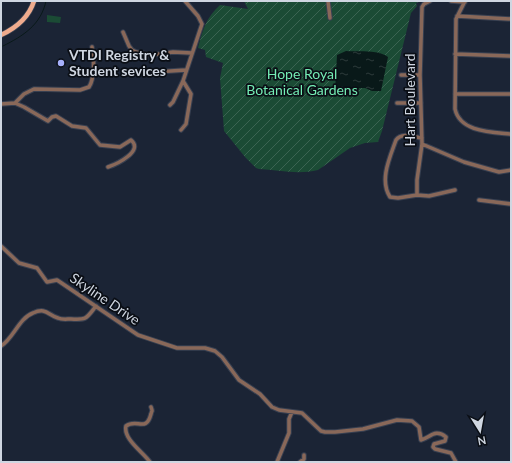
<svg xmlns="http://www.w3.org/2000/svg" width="512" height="463" font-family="Lato,sans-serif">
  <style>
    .garden { fill: url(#garden-furrows) }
    .pitch { fill: #1b4b35 }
    .water { fill: url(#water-ripples) }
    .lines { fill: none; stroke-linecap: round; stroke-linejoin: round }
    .stream { stroke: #091919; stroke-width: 1 }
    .minor-casing { stroke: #384051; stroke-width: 5.5 }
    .major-casing { stroke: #384051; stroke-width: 6 }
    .minor { stroke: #896859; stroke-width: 3.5 }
    .major { stroke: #efab8d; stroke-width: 4.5 }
    .poi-dot { fill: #a7b1fc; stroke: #0a0e15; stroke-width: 1.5 }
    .labels { text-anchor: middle; stroke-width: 3.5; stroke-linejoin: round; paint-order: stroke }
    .poi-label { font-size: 14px; font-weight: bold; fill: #cfd6e1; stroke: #0a0e15; text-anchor: start }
    .park-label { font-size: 14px; fill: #74ecb4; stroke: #0a0e15 }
    .street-label { font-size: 14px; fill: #cfd6e1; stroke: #0a0e15 }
  </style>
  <defs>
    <pattern id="garden-furrows" width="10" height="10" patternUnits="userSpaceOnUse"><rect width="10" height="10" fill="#1b4b35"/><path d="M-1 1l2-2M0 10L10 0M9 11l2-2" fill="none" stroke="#3b6452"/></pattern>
    <pattern id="water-ripples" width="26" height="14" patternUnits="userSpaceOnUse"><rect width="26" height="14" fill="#091919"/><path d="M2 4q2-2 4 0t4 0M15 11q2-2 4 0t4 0" fill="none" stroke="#2c3a3a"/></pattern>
  </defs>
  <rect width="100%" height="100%" fill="#1b2435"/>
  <path class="garden" d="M244,1H422L416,3L417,6L411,13L382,131L378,142L365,143L350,148L318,170C298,175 278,170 259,169L256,168L245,157L224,131L220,78L223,63L206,57L205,50L198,48C203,29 206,18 220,5L248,9Z"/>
  <path class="pitch" d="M47,15L61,17L60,23L47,22Z"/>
  <path class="water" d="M346,51C358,52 378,49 388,57L381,91H372L365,88H357L349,92L335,91L337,55Z"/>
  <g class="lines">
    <path class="stream" d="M3,46C23,36 41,25 46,1"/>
    <defs>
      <path id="minor" d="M328,1L330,18
        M451,1L465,2
        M465,1L456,19L455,109C460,132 491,132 511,134
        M457,16L511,19
        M123,32L129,46L132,50L136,52L152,55L173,52L192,53
        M455,54L511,56
        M155,72L186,70
        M401,75H420
        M455,94H511
        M15,103L24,107L48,121L52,117L56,116L72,126L86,128L100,145L120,147L131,140C144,151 117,164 108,167
        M397,103H421
        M1,104L15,103L24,94L34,89L80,90L89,87C95,78 94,57 92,47
        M170,105L173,102L183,81L202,24L198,16L185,1
        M181,130L186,124L191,94L183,81
        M422,138C414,137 402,132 396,140C390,157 379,180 390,197L398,198L417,195L429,196L455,190
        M422,144L464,162L499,172L511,170
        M417,195V180L422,144L420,75L422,7L424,4L430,1
        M479,200L511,204
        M1,246L19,263L37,268L47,282L57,280L60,282L138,335L177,348H205L215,351L222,357L239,380L260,394L272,407L279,410L302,413L321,431L325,432H335L363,429L397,420L412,421L419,427L421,440C430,438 435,428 446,437L445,441L434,444L433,447L435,449L451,453L456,462
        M1,346C13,339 19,318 33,313C46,307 48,315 58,318C62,320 67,319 71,319C87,320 86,319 96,306
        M150,462C143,452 123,439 126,426C137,418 146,433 151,414C152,409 153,413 151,407
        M277,462L289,433V419L292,412
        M300,462L304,459V455"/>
      <path id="major" d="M1,35C16,28 29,17 34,1"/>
    </defs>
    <use href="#minor" class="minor-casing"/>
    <use href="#major" class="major-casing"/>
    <use href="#minor" class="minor"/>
    <use href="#major" class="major"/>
  </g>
  <circle class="poi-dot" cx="61" cy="63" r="4"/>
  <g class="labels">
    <g class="poi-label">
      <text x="69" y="60">VTDI Registry &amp;<tspan x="69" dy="16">Student sevices</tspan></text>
    </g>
    <g class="park-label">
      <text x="302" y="79">Hope Royal<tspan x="302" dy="16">Botanical Gardens</tspan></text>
    </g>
    <g class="street-label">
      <text transform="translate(410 100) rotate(-90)" y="5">Hart Boulevard</text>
      <text transform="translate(105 299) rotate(34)" y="5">Skyline Drive</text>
    </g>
  </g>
  <rect width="512" height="463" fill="none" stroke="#cfd6e1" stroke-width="4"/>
  <g transform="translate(480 431) rotate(169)" stroke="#0a0e15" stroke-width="3" paint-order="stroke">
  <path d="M0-3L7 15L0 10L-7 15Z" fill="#cfd6e1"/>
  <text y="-6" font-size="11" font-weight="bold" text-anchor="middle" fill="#cfd6e1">N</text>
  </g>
</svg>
